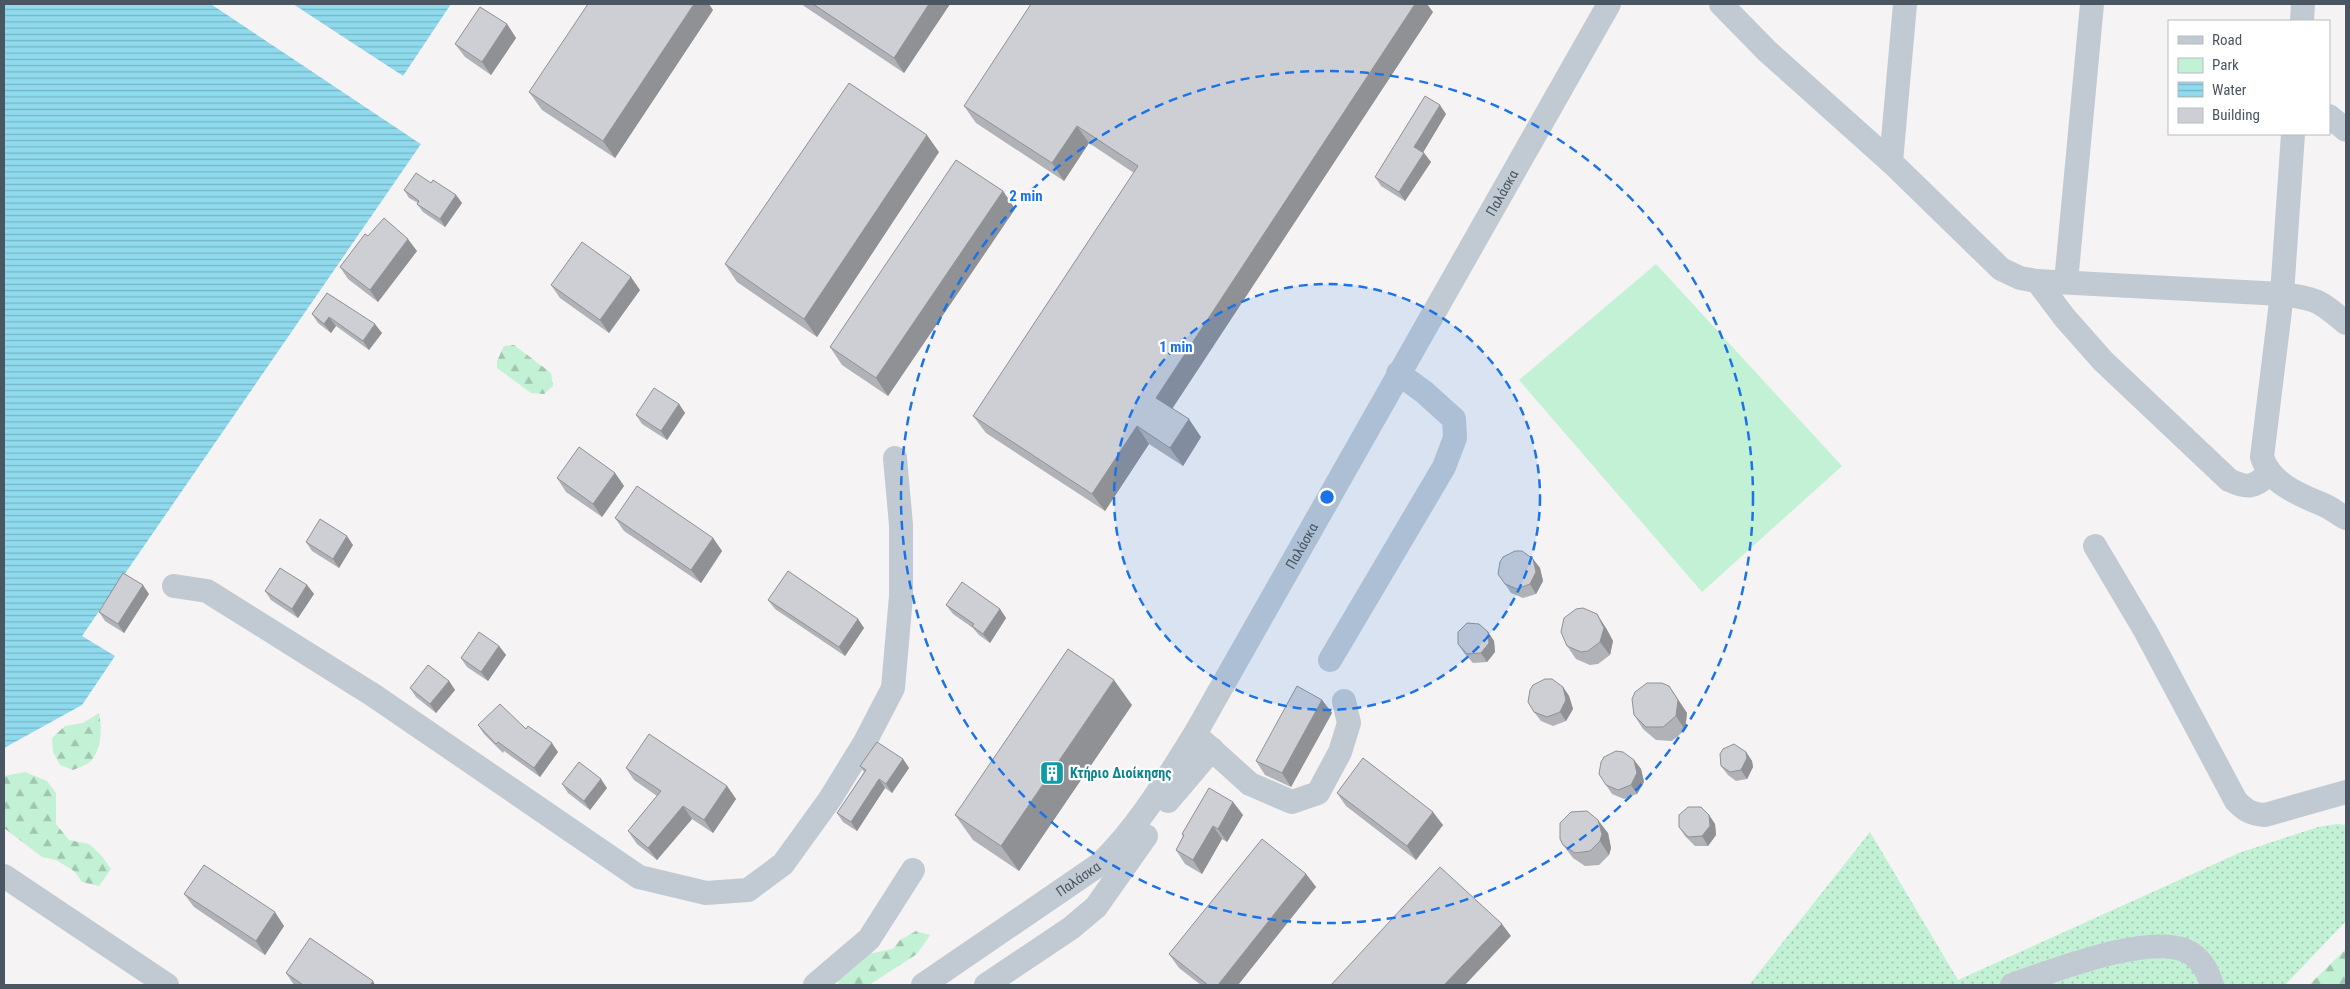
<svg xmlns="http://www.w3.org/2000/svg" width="2350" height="989" font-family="'Roboto Condensed',sans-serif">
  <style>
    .green { fill: url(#green-dots) }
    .forest { fill: url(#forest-firs) }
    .pitch { fill: #c3f1d5 }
    .water { fill: url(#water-rules) }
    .pier { fill: #f5f3f3 }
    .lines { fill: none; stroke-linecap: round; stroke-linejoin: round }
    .minor { stroke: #c1cad2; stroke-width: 24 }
    .wall { fill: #b0b2b7 }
    .shaded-wall { fill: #909195 }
    .building { fill: #cdcfd5; stroke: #909195 }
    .ring { fill: none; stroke: #1a73e8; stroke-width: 2.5; stroke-dasharray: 9 6 }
    .labels { text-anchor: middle; stroke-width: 4.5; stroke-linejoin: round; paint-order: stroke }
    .street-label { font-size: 14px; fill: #4a5661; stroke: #fff }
    .culture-label { font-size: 14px; font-weight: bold; fill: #0d838f; stroke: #fff; text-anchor: start }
    .centre { fill: #1a73e8; stroke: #fff; stroke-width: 2.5 }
    .ring-label { font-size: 15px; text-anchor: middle; font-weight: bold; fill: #1a73e8; stroke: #fff; stroke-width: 4.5; stroke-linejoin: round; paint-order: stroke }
  </style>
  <defs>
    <pattern id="green-dots" width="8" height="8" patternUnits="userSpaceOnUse" patternTransform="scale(1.25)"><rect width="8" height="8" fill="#c3f1d5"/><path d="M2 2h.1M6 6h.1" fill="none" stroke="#a0c6b0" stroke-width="1.8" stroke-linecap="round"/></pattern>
    <pattern id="forest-firs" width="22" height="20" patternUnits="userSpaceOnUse" patternTransform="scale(1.25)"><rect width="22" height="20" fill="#c3f1d5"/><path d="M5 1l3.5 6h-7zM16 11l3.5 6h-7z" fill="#a0c6b0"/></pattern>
    <pattern id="water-rules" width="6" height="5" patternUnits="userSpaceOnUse" patternTransform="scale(1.25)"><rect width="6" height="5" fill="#90daee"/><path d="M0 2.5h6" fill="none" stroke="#78b4c4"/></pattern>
  </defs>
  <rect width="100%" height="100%" fill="#f5f3f3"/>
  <path class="green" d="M2337,824L2346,825V921L2285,985H1749L1870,832L1958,980L2239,853L2318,827Z"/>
  <path class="forest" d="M514,345L551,373L553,386L544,394L531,393L497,368V361L504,346Z
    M99,713C102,728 102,748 91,761C87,765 78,768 73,770L60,765L53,752L52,738L65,726L83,723Z
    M25,772L47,781L56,793V824L69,840L89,844L101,855L111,869L99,886L82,882L74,871L56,860L42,857L4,828V776Z
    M916,931L930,935L917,954L869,985H838V978L868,954L893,949L900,940Z
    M2346,949V985H2309Z"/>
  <path class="pitch" d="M1656,264L1842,466L1702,592L1519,380Z"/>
  <path class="water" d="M4,4H211L421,144L82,636L115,656L82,705L4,748Z
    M293,4H451L403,76Z"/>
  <path class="pier" d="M211,4H216L420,140L421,144Z
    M290,4L403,76L404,79L291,6Z"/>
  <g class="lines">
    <g class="minor">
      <path d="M1721,4L1767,51L1891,162L2001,269L2020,278L2037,281L2282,294C2317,299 2319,300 2346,323"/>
      <path d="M2302,21L2303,4"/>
      <path d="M2329,116L2346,130"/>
      <path d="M2293,134L2282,294L2262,457C2271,485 2301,495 2326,506C2333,509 2339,515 2346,518"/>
      <path d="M1891,162L1905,4"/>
      <path d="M2037,281L2065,318L2103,361L2229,480C2250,490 2253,486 2270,474"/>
      <path d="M2066,282L2092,4"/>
      <path d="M2095,546L2146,632L2236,801C2246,811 2251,814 2265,815L2346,792"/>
      <path d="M174,586L207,591L373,695L639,877L706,893L748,890L783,864L830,799L865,742L893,688L901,596V525L895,458"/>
      <path d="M1330,660L1444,467L1455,438L1454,419L1424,392L1398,373"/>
      <path d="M1200,739L1250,784L1292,802L1318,793L1340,752L1349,723L1344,701"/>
      <path d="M1168,801L1212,749"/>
      <path d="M4,876L167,985"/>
      <path d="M815,985L869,939L913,870"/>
      <path id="s1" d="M923,985L1100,864C1139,826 1166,780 1195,734L1609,4"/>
      <path d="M986,985L1071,928L1096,907L1146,836"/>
      <path d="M2012,985C2050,972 2157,929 2192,954C2203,962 2208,972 2212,985"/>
    </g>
  </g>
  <path class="wall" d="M801,4H950L904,73Z
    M713,10L615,158L542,110L529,92Z
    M1433,12L1172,409L1201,437L1183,466L1149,444L1105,511L986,433L973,416L1134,173L1089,143L1064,181L976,123L964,106Z
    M507,24L516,38L491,75L465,57L455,44Z
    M1446,114L1423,152L1431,162L1405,201L1381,186L1375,177Z
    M939,152L817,337L737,282L725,264Z
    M431,183L456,195L462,203L445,227L423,212L417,204L418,203L409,198L404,190Z
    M1003,191L1015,209L888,396L842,365L830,347Z
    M368,236L417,251L378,302L348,279L340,267Z
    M551,285L640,290L609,333L560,298Z
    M327,293L382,333L369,350L336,326L331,333L318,323L312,314Z
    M679,404L685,413L667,440L642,424L636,415Z
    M615,473L624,486L602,517L566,492L557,478Z
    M615,518L713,538L722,551L701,583L624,531Z
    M306,542L353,545L339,568L312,551Z
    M1533,559L1540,568L1543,581L1536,594L1523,598L1511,593L1505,584Z
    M307,585L314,594L298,618L271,600L265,591Z
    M149,594L124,633L105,621L99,612Z
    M768,600L858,619L864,628L845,656L775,609Z
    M946,605L1000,609L1006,618L990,643L979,635L973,628L953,614Z
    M1606,628L1613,641L1610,655L1598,664L1590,665L1576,659L1567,646Z
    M1488,632L1494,641L1495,652L1487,662L1473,663L1464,653L1458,644Z
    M499,646L506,655L488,681L467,667L461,658Z
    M449,681L455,690L436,713L416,697L410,688Z
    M1669,686L1687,713L1685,730L1672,741L1656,740L1643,729L1634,715Z
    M1563,687L1569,696L1573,709L1566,721L1553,726L1541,721L1534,712Z
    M1322,700L1332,713L1291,787L1265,775L1256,761Z
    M1132,705L1019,871L973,840L955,815Z
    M478,725L526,729L558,752L540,777L504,751L503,753L484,734Z
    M1746,752L1752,761L1753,767L1747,779L1736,781L1728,775L1721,766Z
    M903,759L909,768L892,793L885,788L857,831L843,822L837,813L864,772L860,766Z
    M1634,760L1641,769L1644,782L1637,794L1624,799L1612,794L1606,785Z
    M626,768L727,786L736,799L713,833L692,819L657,860L637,844L628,831L657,796L634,780Z
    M562,784L607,788L590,810L568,793Z
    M1337,793L1443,825L1416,860L1346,806Z
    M1233,802L1243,815L1227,842L1222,839L1202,874L1185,864L1176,850L1183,836L1182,834Z
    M1709,815L1715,824L1716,835L1708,846H1695L1685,836L1679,827Z
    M1608,833L1611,848L1609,855L1599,865L1585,866L1573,858L1563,845Z
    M1306,874L1316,887L1238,985H1201L1179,968L1169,954Z
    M184,894L284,926L265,955L194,907Z
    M286,973L375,985H294Z"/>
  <path class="shaded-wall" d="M694,4H709L713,10L615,158L603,141Z
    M929,4H950L904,73L894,58Z
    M1415,4H1427L1433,12L1168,415L1156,398Z
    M507,24L516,38L491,75L482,62Z
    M1440,105L1446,114L1421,156L1414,147Z
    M1077,126L1089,143L1064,181L1052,163Z
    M927,135L939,152L817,337L804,319Z
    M1424,153L1431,162L1405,201L1399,192Z
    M1003,191L1015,209L888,396L876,378Z
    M456,195L462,203L445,227L440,219Z
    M408,239L417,251L378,302L370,290Z
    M631,277L640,290L609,333L600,320Z
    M329,317L336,326L331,333L324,324Z
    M375,324L382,333L369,350L363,341Z
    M679,404L685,413L667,440L661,431Z
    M1189,419L1201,437L1183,466L1170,448Z
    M1137,426L1149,444L1105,511L1092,494Z
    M615,473L624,486L602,517L593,504Z
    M347,536L353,545L339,568L333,559Z
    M713,538L722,551L701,583L691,570Z
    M1533,559L1540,568L1543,581L1536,594L1530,584Z
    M143,585L149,594L124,633L118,624Z
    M307,585L314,594L298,618L292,609Z
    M1000,609L1006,618L990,643L983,634Z
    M1597,614L1606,628L1613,641L1610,655L1600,642Z
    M858,619L864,628L845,656L839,647Z
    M1488,632L1494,641L1495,652L1487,662L1481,653Z
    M499,646L506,655L488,681L481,672Z
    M1114,680L1132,705L1019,871L1001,846Z
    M449,681L455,690L436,713L430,704Z
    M1669,686L1687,713L1685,730L1676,716Z
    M1563,687L1569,696L1573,709L1566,721L1560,712Z
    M1322,700L1332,713L1291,787L1282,773Z
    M552,743L558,752L540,777L534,768Z
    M1746,752L1752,761L1753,767L1747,779L1741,770Z
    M903,759L909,768L892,793L886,784Z
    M1634,760L1641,769L1644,782L1637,794L1631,785Z
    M601,779L607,788L590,810L584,801Z
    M879,779L885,788L857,831L851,822Z
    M727,786L736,799L713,833L704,820Z
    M1233,802L1243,815L1227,842L1218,829Z
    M683,806L692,819L657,860L648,848Z
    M1433,812L1443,825L1416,860L1407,846Z
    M1709,815L1715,824L1716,835L1708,846L1702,836Z
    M1598,820L1608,833L1611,848L1609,855L1600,841Z
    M1213,826L1222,839L1202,874L1193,860Z
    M1306,874L1316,887L1238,985H1218Z
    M275,912L284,926L265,955L256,941Z
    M1502,924L1511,936L1465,985H1444Z
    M373,981L375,985H370Z"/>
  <path class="building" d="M588,4H694L603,141L529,92Z
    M813,4H929L894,58Z
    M1031,4H1415L1156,398L1189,419L1170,448L1137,426L1092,494L973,416L1138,166L1077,126L1052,163L964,106Z
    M480,7L507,24L482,62L455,44Z
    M849,83L927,135L804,319L725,264Z
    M1425,96L1440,105L1414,147L1424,153L1399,192L1375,177Z
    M956,160L1003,191L876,378L830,347Z
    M416,173L431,183L433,180L456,195L440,219L417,204L419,201L404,190Z
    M384,218L408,239L370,290L340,267L365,234L368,236Z
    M582,242L631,277L600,320L551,285Z
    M327,293L375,324L363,341L329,317L324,324L312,314Z
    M654,388L679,404L661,431L636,415Z
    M579,447L615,473L593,504L557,478Z
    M637,486L713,538L691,570L615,518Z
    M320,519L347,536L333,559L306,542Z
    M1515,551H1522L1533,559L1536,572L1530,584L1517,589L1505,584L1498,574L1500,562L1503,557Z
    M280,568L307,585L292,609L265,591Z
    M788,571L858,619L839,647L768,600Z
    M123,573L143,585L118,624L99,612Z
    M962,582L1000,609L983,634L972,626L974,624L946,605Z
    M1583,608L1597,614L1604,628L1600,642L1588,651L1581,652L1567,646L1561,632L1564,618L1576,609Z
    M1467,623L1479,624L1488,632L1489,643L1481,653L1467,654L1458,644V632Z
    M479,632L499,646L481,672L461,658Z
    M1068,649L1114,680L1001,846L955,815Z
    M428,665L449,681L430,704L410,688Z
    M1545,679H1552L1563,687L1566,700L1560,712L1547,717L1534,712L1528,702L1530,690L1533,685Z
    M1647,683H1662L1669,686L1678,700L1676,716L1663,727H1646L1634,715L1632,699L1635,692Z
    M1297,686L1322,700L1282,773L1256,761Z
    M500,704L526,729L528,726L552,743L534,768L498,742L496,744L478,725Z
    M649,734L727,786L704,820L683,806L648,848L628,831L661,791L626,768Z
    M877,742L903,759L886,784L879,779L851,822L837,813L866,770L860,766Z
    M1734,744L1746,752L1747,758L1741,770L1730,772L1721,766L1720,754L1723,749Z
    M1616,751L1623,752L1634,760L1637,773L1631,785L1618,790L1606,785L1599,774L1601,762L1604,757Z
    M1363,758L1433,812L1407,846L1337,793Z
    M579,762L601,779L584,801L562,784Z
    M1209,788L1233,802L1218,829L1213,826L1193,860L1176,850L1184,835L1182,834Z
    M1688,807H1701L1709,815L1710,826L1702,836L1688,837L1679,827V815Z
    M1587,811L1598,820L1602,834L1600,841L1590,851L1575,853L1563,845L1560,839V823L1571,812Z
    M1262,839L1306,874L1218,985H1208L1169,954Z
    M204,865L275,912L256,941L184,894Z
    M1440,867L1502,924L1444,985H1331Z
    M310,938L373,981L370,985H303L286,973Z"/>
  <circle cx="1327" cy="497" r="213" fill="#1a73e8" fill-opacity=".12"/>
  <g class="ring">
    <circle cx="1327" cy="497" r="213"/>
    <circle cx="1327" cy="497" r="426"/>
  </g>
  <defs>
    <symbol id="building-square" viewBox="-11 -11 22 22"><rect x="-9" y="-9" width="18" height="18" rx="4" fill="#0f9aa8" stroke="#fff"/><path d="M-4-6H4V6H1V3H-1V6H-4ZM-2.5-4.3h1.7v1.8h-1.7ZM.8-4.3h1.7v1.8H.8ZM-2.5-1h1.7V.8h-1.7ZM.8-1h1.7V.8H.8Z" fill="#fff"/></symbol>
  </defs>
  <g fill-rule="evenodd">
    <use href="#building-square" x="1038" y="759" width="28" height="28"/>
  </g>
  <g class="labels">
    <g class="street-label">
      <text dy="5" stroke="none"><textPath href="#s1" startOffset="998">Παλάσκα</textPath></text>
      <text dy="5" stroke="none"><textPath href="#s1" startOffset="592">Παλάσκα</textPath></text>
      <text dy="5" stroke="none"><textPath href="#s1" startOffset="188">Παλάσκα</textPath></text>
    </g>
    <g class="culture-label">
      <text x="1070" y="778">Κτήριο Διοίκησης</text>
    </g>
  </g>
  <circle cx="1327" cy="497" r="8" class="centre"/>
  <g class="ring-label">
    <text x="1026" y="201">2 min</text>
    <text x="1176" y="352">1 min</text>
  </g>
  <rect width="2350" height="989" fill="none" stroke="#4a5661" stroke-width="10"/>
  <rect x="2168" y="20" width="162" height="115" fill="#ffffff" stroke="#b7bbc0"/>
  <rect x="2178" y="36" width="25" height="8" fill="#c1cad2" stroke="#b7bbc0"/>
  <text x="2212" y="45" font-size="15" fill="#4a5661">Road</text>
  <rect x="2178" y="58" width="25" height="15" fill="#c3f1d5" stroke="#b7bbc0"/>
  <text x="2212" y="70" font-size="15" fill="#4a5661">Park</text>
  <rect x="2178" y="82" width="25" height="15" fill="url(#water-rules)" stroke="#b7bbc0"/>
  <text x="2212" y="95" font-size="15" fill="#4a5661">Water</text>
  <rect x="2178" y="108" width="25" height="15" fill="#cdcfd5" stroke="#b7bbc0"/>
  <text x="2212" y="120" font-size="15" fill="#4a5661">Building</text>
</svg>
